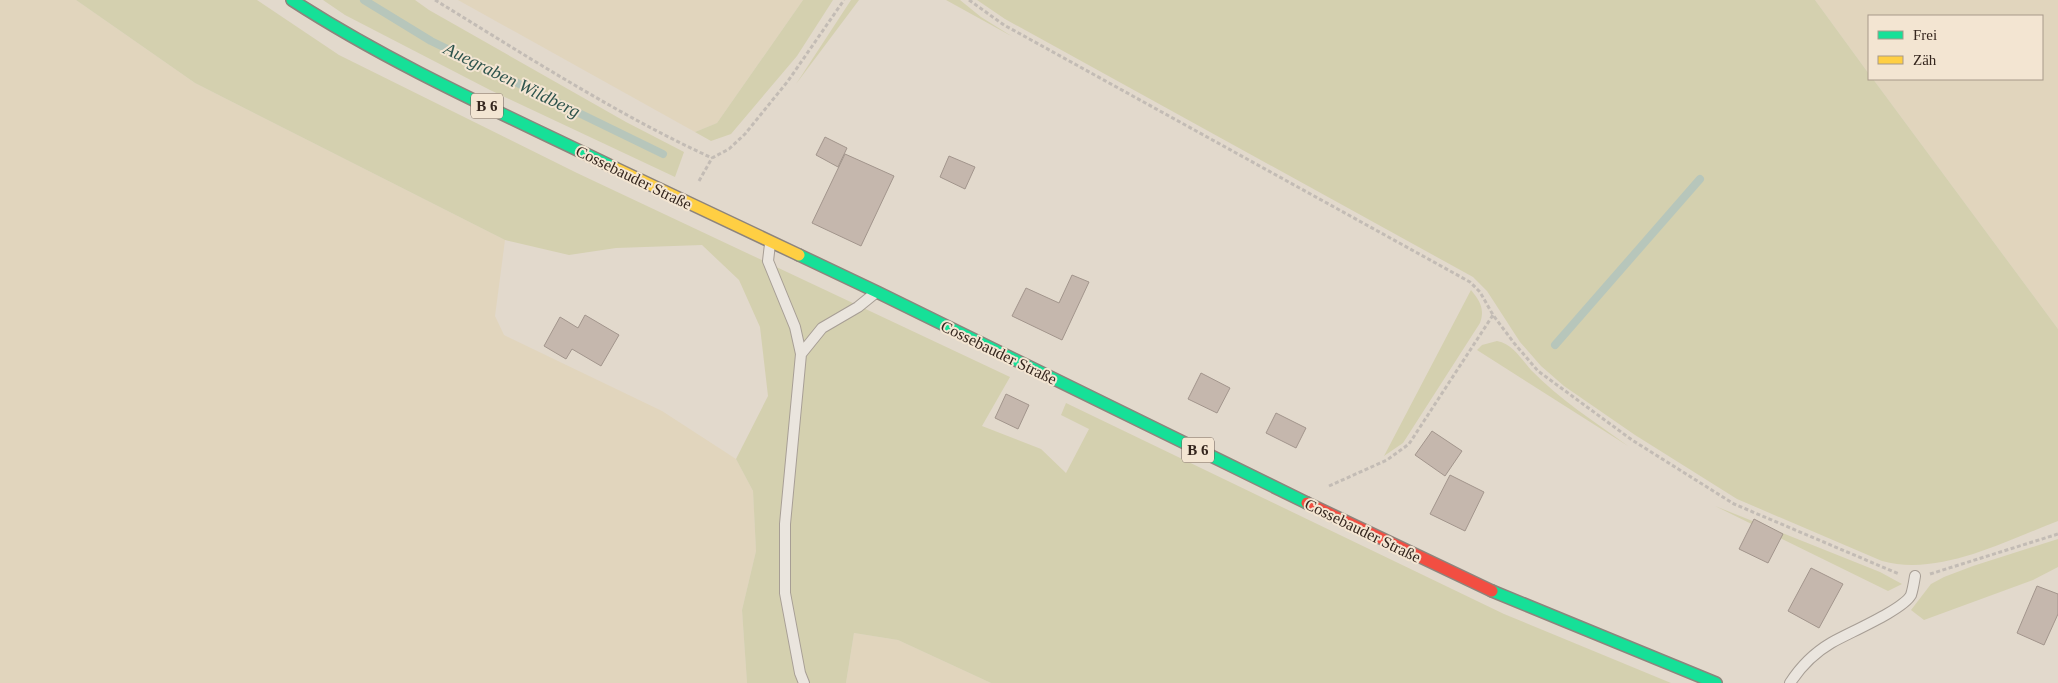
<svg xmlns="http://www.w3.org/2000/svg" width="2058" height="683" font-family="'Times New Roman',serif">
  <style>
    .farmland { fill: #e1d5bd }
    .green { fill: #d4d0af }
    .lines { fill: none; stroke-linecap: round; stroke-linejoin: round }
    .stream { stroke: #b7c6bb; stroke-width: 8 }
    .building { fill: #c5b7ad; stroke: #a2958c }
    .lane-casing { stroke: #a79e95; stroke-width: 12 }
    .fast-casing { stroke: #8d847c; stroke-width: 14 }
    .slow-casing { stroke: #8d847c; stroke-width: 14 }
    .jam-casing { stroke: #8d847c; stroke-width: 14 }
    .path { stroke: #c3bcb5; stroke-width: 3; stroke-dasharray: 4 2.5; stroke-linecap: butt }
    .lane { stroke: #eae5de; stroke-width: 10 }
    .fast { stroke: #16e098; stroke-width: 11 }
    .slow { stroke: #ffcf43; stroke-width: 11 }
    .jam { stroke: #f24e42; stroke-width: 11 }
    .labels { text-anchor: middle; stroke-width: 4; stroke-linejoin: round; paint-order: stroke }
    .shield { fill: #f3e5d2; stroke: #6e5f54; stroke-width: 1 }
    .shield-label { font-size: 15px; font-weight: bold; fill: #35261e }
    .street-label { font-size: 16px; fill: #35261e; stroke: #f3e5d2 }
    .water-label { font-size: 18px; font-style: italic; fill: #2e544d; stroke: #f3e5d2 }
  </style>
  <rect width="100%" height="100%" fill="#e2d9cc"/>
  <path class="farmland" d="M0,0H76L195,83L505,240L495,316L504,335L662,411L736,459L753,491L756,551L742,610L747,683H0Z
    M458,0H803L717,123L695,132Z
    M1815,0H2058V329L1873,79H2042V16H1869V74Z
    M854,633L898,640L991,683H846Z"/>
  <path class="green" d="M76,0H257L339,55L577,173L1010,377L982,426L1041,449L1066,473L1089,429L1061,415L1066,403L1504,614L1671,683H991L898,640L854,633L846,683H747L742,610L756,551L753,491L736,459L768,396L760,327L739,280L702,245L616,248L569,255L505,240L195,83Z
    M323,0H415L429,10L626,122L684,152L675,177L490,90L345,15Z
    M803,0H833L797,56L731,134L711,141L695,132L717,123Z
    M851,0H859L796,84Z
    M946,0H960L981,17L1013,37Z
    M977,0H1815L1869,74V79H1873L2058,329V521C2005,541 1939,577 1882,561L1737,499L1635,435L1564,386L1541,366L1520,342L1487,291L1473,277L1005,19Z
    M1471,290C1480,301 1485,309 1480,323L1403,443L1384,456Z
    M1497,341C1513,344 1521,359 1531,370C1559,399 1595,422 1628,446L1477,350L1482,345Z
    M1715,506L1880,572L1902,584L1888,591Z
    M2058,539V567L2033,580L1924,620L1911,610L1931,584L1944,577L1973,566Z"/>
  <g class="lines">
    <path class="stream" d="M364,0L431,41L663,154
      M1555,345L1700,179"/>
  </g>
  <path class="building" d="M825,137L847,148L838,167L816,155Z
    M845,154L894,176L861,246L812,223Z
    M949,156L975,167L965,189L940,177Z
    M1072,275L1089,282L1062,340L1012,316L1026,288L1059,303Z
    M585,315L619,335L601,366L572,349L566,359L544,346L560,317L578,328Z
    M1201,373L1230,388L1217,413L1188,399Z
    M1006,394L1029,405L1018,429L995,418Z
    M1276,413L1306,428L1296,448L1266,433Z
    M1432,431L1462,451L1445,476L1415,455Z
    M1450,475L1484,492L1465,531L1430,514Z
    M1754,519L1783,534L1768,563L1739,549Z
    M1811,568L1843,584L1819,628L1788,611Z
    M2037,586L2058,594V614L2044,645L2017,633Z"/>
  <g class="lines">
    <defs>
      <path id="lane" d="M770,244L768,261L795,327L801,354
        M804,683L800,673L785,593V524L801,354L822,328L858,307L874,294
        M1790,683C1801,666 1814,653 1831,643C1848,633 1903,610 1911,595C1913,589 1914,582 1915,576"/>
      <path id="fast" d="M292,0C394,66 506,115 615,168
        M799,255L877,292L1307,503
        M1492,591L1716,683"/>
      <path id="slow" d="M615,168L799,255"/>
      <path id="jam" d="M1307,503L1492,591"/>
    </defs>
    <use href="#lane" class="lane-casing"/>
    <use href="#fast" class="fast-casing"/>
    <use href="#slow" class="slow-casing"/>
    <use href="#jam" class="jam-casing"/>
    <path class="path" d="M435,0C525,55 616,114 712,158
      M969,0L1004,25L1470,282L1480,292L1493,315L1514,343L1538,371L1632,440L1734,504L1899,574
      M699,181L712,158L729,149L745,134L788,81L844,0
      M1329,486L1387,460L1409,444L1493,315
      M1930,574L2058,534"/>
    <use href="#lane" class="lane"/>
    <use href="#fast" class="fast"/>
    <use href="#slow" class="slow"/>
    <use href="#jam" class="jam"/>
  </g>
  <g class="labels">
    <g class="shield">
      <rect x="471" y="93.5" width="32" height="25" rx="4"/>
      <rect x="1182" y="437.5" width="32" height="25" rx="4"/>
    </g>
    <g class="shield-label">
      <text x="487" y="111">B 6</text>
      <text x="1198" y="455">B 6</text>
    </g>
    <g class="street-label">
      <text transform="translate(634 177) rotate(26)" y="6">Cossebauder Straße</text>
      <text transform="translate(999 352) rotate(26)" y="6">Cossebauder Straße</text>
      <text transform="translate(1363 530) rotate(26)" y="6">Cossebauder Straße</text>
    </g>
    <g class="water-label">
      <text transform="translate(512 80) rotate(26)" y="6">Auegraben Wildberg</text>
    </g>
  </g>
  <rect x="1868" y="15" width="175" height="65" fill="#f3e5d2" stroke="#a7998a"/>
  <rect x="1878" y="31" width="25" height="8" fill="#16e098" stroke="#a7998a"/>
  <text x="1913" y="40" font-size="15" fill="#35261e">Frei</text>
  <rect x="1878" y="56" width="25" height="8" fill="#ffcf43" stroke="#a7998a"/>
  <text x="1913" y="65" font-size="15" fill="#35261e">Zäh</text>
</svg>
